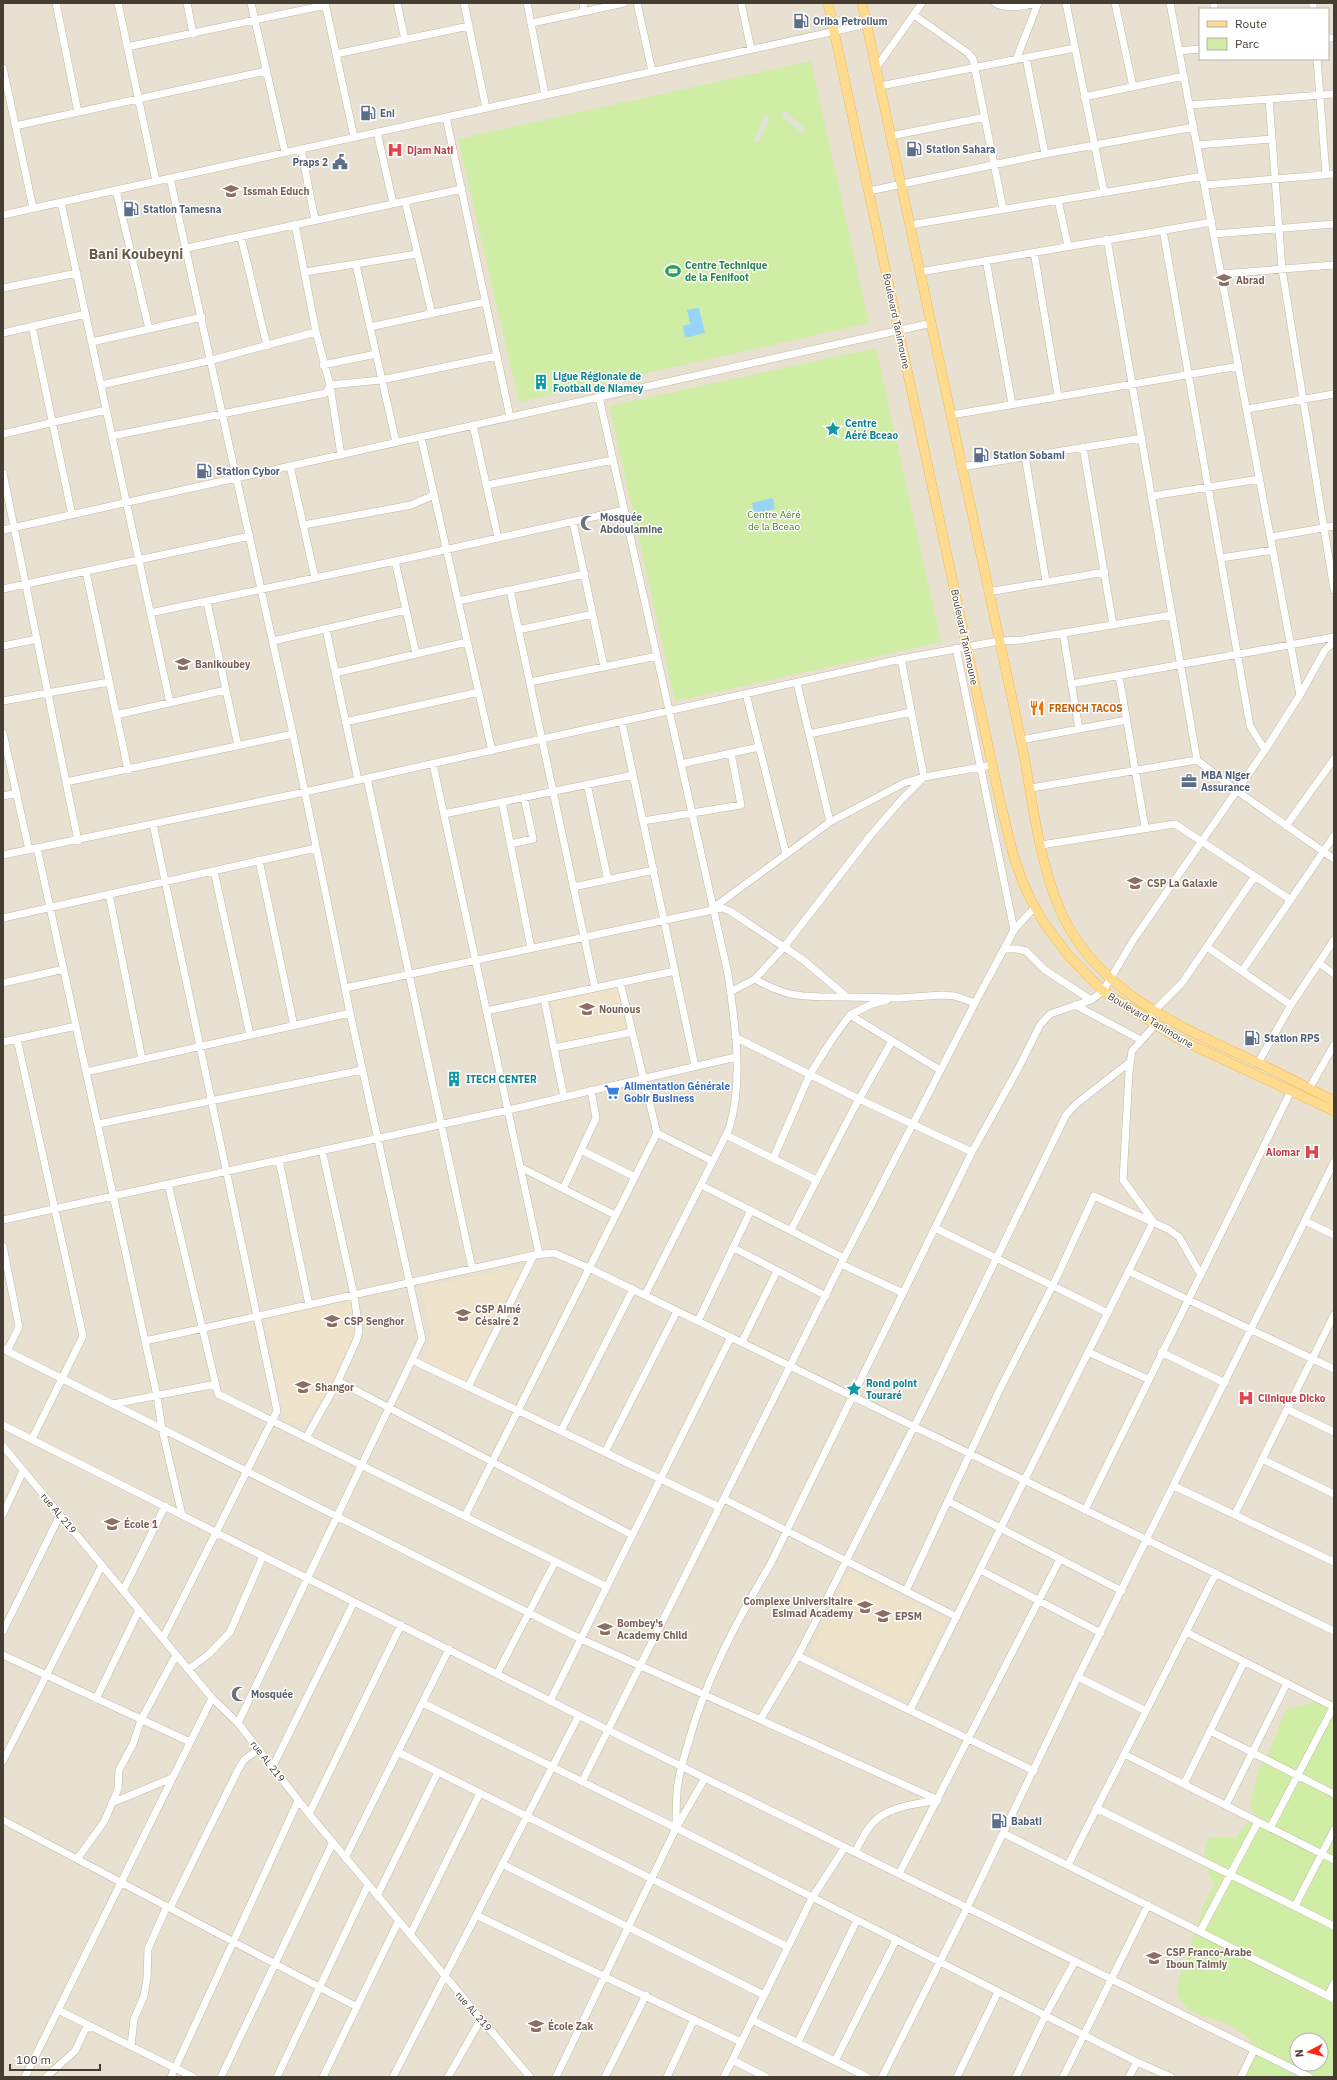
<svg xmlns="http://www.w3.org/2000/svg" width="1337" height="2080" font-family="'IBM Plex Sans',sans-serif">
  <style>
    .residential { fill: #e8e0d0; fill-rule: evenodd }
    .education { fill: #efe3cb }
    .green { fill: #d0eda6; fill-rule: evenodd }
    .parking { fill: #e3e0dc }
    .water { fill: #97d4f8 }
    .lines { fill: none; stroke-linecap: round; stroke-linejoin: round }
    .minor-casing { stroke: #c3b8a7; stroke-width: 8 }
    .major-casing { stroke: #f1bb53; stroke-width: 10 }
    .minor { stroke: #fff; stroke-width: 7 }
    .major { stroke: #ffdb90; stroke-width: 9 }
    .labels { text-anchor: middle; stroke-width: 3; stroke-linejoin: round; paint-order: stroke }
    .service-label { font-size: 10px; font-weight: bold; fill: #4e5e75; stroke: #fff; text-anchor: start }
    .health-label { font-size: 10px; font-weight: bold; fill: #be3a42; stroke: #fff; text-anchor: start }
    .education-label { font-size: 10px; font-weight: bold; fill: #785e54; stroke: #fff; text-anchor: start }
    .leisure-label { font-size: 10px; font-weight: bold; fill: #27864d; stroke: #fff; text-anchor: start }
    .street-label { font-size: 10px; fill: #463d32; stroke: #fff }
    .culture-label { font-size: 10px; font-weight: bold; fill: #0d838f; stroke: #fff; text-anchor: start }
    .park-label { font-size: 10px; fill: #477e20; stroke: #fff }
    .worship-label { font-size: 10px; font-weight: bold; fill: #5b616d; stroke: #fff; text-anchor: start }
    .food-label { font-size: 10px; font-weight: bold; fill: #c56008; stroke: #fff; text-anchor: start }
    .shop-label { font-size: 10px; font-weight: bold; fill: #366cbe; stroke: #fff; text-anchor: start }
    .district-label { font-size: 14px; font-weight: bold; fill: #6a5b48; stroke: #fff }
  </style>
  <rect width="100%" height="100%" fill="#f4eee3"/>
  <path class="residential" d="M3,3H1334V2077H3ZM1200,9H1328V59H1200ZM1297,2040H1321V2064H1297Z"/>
  <path class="education" d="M618,988L626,1029L559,1042L551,1002Z
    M523,1267L465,1382L423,1359L432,1339L421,1287Z
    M350,1302L358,1332L346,1354L306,1425L285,1421L266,1320Z
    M849,1571L946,1619L906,1700L810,1652Z"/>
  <path class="green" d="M811,61L869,323L519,402L458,139Z
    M876,348L941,642L675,701L609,406Z
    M1334,1698V2077H1241L1252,2040C1245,2036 1238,2030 1231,2026C1207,2013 1186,2020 1176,1989L1203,1907L1214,1885C1206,1869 1200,1854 1209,1838L1237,1837L1253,1813L1250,1802L1259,1770L1267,1757L1286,1709ZM1297,2040H1321V2064H1297Z"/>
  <path class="parking" d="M785,111L806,129L802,133L781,115Z
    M765,115L770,117L758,143L754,141Z"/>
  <path class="water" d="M699,308L705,333L685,338L683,326L690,324L687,310Z
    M773,498L775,509L754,514L752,503Z"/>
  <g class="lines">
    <defs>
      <path id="minor" d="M56,3L78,112
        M118,3L156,181
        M187,3L193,34
        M251,3L285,152
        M325,3L354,137
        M397,3L405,40
        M464,3L486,108
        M527,3L545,95
        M583,3L584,11
        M637,3L652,71
        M741,3L751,49
        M995,3C1005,9 1024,7 1035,3
        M1066,3L1104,192
        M1115,3L1133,87
        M1170,3L1300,695
        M1214,3V9
        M1313,3V9
        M914,15L968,53L973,59L1003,209
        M532,23L624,3
        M1328,38H1334
        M127,47L326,5
        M1179,51L1200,49
        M336,54L469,26
        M1026,58L1045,154
        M1317,59L1326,175
        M1016,60L1038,3
        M3,68L33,208
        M876,68L922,3
        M880,86L1075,48
        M1084,97L1184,76
        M1269,99L1282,269L1334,590
        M1190,105L1334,94
        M446,117L510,417
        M15,126L266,71
        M377,132L393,203
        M891,136L985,117
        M1197,145L1272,139
        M301,149L315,220
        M170,178L293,734L350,1013L422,1339L238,1723
        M1205,185L1334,174
        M116,190L149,329
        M869,191L1045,154L1194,127
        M1058,200L1068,246
        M405,201L432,314
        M61,202L170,703
        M3,215L867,24
        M295,224L316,332L330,385L341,455
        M910,225L1203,176
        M1163,230L1250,726L1265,750
        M1214,234L1334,224
        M241,237L267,346
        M1107,239L1197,760L1237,791L1334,859
        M187,248L462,189
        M1034,252L1058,396
        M986,260L1012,404
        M356,265L396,442
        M305,272L417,254
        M920,272L1212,222
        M1221,274L1334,265
        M3,288L77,273
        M32,326L72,515
        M370,327L485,302
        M3,333L86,314
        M92,342L202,317
        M323,365L376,354
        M101,385L212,360L316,332
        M599,397L728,974C735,1023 744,1080 729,1129L645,1295
        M1247,409L1334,394
        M951,415L1239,366
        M473,425L498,538
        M3,434L106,410
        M112,436L326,393L330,385L381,380L497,356
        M421,437L492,751
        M1083,447L1113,625
        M1025,456L1046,581
        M290,466L315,578
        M961,467L1142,438
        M3,473L78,841
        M487,485L613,460
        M1152,496L1260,479
        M573,522L604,667
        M304,525L411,505L434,495
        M3,530L932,323
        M1271,537L1334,526
        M1221,558L1273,550
        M395,561L416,654
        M86,572L128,770
        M3,589L250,536
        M510,590L595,988
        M988,592L1105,572
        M458,601L585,574
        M207,602L238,746
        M150,613L395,561L624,510
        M326,629L358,780
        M518,630L593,614
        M1063,633L1079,729
        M273,641L406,610
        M3,646L37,639
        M956,648L1014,930
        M335,673L467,642
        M1119,676L1145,827
        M530,682L657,656
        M797,683L830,822
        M1071,684L1334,637
        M746,694L786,854
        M3,701L109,682
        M116,715L226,690
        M345,722L479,692
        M622,723L695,1066
        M3,733L29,850
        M809,734L911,712
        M1021,740L1127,720
        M433,764L539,1254
        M681,764L759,747
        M367,778L472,1268
        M66,782L293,734
        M587,784L608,880
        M1031,788L1197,760
        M3,796L17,793
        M502,802L531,948
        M444,814L633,775
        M643,821L741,805L731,753
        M153,824L277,1411L163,1638
        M1286,826L1334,759
        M510,844L533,839L524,797
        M1041,845L1175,824L1291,900
        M37,848L157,1396L162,1429L182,1515
        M3,855L305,792L901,659L999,641L1022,640L1172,615
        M259,860L294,1026
        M214,871L250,1035
        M573,887L654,870
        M109,894L142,1059
        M713,908L830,822L904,783L924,777L901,659
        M3,918L316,848
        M1207,947L1291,1005
        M1004,949H1017L1026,951L1045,970L1091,1000
        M1319,963L1334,974
        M1242,971L1334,836
        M755,979C789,999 809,997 847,997
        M3,983L64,969
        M345,988L722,908L730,911L802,959L847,997L899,998L942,995L955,996L975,1003
        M730,992L755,979L784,947L870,836L902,799L924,777L992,765
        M544,999L564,1097
        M1075,1005L1141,1040
        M486,1011L675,971
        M1153,1012L1182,983L1255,876
        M850,1015L940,1070
        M735,1037L859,1099L972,1152
        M17,1039L83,1336L32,1439
        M3,1042L76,1026
        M554,1048L632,1032
        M1258,1063L1291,1005L1334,940
        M86,1072L350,1013
        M1309,1089L1334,1045
        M98,1124L362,1070
        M657,1133L712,1161
        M726,1135L816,1180
        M581,1150L635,1177
        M773,1159L810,1074L833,1038L850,1015L872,1004L887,1000
        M279,1160L309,1305
        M520,1167L615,1215
        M168,1184L218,1394L607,1587
        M701,1185L844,1258
        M563,1189L596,1118L591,1090
        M3,1220L508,1110L736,1057
        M1153,1221L1123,1180L1129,1072L1132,1051L1155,1025
        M1305,1221L1334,1235
        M935,1228L1108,1313
        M791,1230L853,1110L892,1041
        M3,1246L19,1327L7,1351
        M734,1248L826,1296
        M841,1264L903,1293
        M1128,1271L1334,1369
        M698,1321L751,1210
        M145,1341L534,1255L554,1253L589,1268L1334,1631
        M742,1342L777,1271
        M3,1349L581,1639L938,1800
        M1088,1352L1148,1379
        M1161,1352L1225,1383
        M412,1360L719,1507
        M338,1381L632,1535
        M468,1387L534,1255
        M113,1404L216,1384
        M1287,1409L1334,1432
        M3,1425L608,1730L1309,2077
        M561,1431L633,1289
        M306,1438L338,1381L357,1339L359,1331L354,1295L322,1150
        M3,1446L212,1698L238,1723L309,1814L530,2077
        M605,1452L677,1311
        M1262,1459L1334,1494
        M1174,1486L1334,1562
        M724,1499L957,1617
        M948,1501L1122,1591
        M1085,1510L1291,1091
        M3,1514L23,1471
        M1235,1514L1334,1315
        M465,1516L657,1133L620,982
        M980,1570L1101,1633
        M123,1591L165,1506
        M906,1591L998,1393L1057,1277L1094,1196L1168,1229L1179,1237L1201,1275
        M3,1631L60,1515
        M1186,1632L1334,1707
        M3,1655L190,1742
        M798,1656L1034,1771
        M189,1669L209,1654L230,1632L263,1556
        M497,1674L555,1562
        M1078,1677L1146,1711
        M96,1699L139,1610
        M550,1701L731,1337
        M423,1703L676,1828L1137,2062L1171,2077
        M910,1710L1153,1222
        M760,1720L798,1656L932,1391L1066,1115L1076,1104L1130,1062
        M1210,1731L1334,1794
        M398,1752L788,1947
        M1124,1754L1334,1860
        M3,1761L102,1565
        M273,1766L354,1602
        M582,1782L844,1258L975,1003L1014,930L1035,907
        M1184,1784L1244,1662
        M114,1802L172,1778
        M1226,1805L1287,1683
        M1096,1808L1334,1926
        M309,1814L401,1625
        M3,1820L357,2007
        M676,1828C676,1816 676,1804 677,1792C678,1776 683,1760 688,1744C705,1681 736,1622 770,1565L972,1152L1018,1069L1040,1025L1050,1014L1091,1000L1103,991L1134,939L1265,750L1300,695L1325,650L1334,642
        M1270,1828L1334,1706
        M1003,1833L1334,1999
        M855,1852C860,1843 865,1832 871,1825C886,1806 917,1804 938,1800
        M345,1858L449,1649
        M77,1859L104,1822L118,1789L119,1770L133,1744L141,1720L176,1655
        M502,1864L764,1995
        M1068,1865L1216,1573
        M899,1874L1060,1559
        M377,1896L438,1772
        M1295,1906L1334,1830
        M170,1908L238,1770L244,1760L259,1749
        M476,1915L741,2042
        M1200,1932L1258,1822
        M410,1935L480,1793
        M1328,1996L1334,1983
        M58,2010L193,2077
        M752,2020L867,2077
        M798,2042L857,1920
        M131,2046L134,2019L144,1996L147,1979L148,1949L167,1906
        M732,2060L766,2077
        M835,2061L896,1940
        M25,2077L212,1698
        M46,2077L75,2051L85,2030L90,2026
        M171,2077L298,1801
        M221,2077L333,1842
        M277,2077L368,1885
        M323,2077L398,1922
        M393,2077L579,1715
        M448,2077L481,2019
        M556,2077L676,1828L705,1778
        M605,2077L646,1995
        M667,2077L694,2019
        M724,2077L812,1898L845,1847
        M882,2077L967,1908L1078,1677L1334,1162
        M957,2077L998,1992
        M1016,2077L1045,2016L1075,1961
        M1063,2077L1148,1905
        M1129,2077L1137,2062
        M1241,2077L1254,2050"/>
      <path id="major" d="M828,3L1000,801L1013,854L1023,883L1031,900L1044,923L1068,955L1103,991L1177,1038L1334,1111
        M862,3L1021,740C1032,795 1037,853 1058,905C1092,990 1178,1026 1256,1062C1282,1074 1308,1088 1334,1101"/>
    </defs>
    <use href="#minor" class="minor-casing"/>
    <use href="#major" class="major-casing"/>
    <use href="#minor" class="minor"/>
    <use href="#major" class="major"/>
  </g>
  <defs>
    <symbol id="fuel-bare" viewBox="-9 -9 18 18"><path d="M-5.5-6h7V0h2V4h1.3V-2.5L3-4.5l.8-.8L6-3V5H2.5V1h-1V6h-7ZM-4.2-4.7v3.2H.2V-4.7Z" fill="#5c6f8a" stroke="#fff" stroke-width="2.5" paint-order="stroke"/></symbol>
    <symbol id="hospital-bare" viewBox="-9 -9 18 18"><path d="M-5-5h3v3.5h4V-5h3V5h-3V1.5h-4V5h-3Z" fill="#e0444e" stroke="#fff" stroke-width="2.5" paint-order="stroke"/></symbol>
    <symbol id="civic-bare" viewBox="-9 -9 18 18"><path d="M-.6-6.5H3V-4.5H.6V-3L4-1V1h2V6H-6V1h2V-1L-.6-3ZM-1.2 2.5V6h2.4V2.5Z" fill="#5c6f8a" stroke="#fff" stroke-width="2.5" paint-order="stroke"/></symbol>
    <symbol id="university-bare" viewBox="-9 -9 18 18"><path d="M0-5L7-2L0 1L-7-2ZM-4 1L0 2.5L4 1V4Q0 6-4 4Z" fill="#8d6e63" stroke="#fff" stroke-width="2.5" paint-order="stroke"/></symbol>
    <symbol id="stadium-bare" viewBox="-9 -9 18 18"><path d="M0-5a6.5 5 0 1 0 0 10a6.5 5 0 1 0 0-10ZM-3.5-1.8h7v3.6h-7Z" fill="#2e9e5b" stroke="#fff" stroke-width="2.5" paint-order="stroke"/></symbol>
    <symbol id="school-bare" viewBox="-9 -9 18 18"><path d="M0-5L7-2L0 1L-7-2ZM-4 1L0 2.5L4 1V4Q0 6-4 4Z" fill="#8d6e63" stroke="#fff" stroke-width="2.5" paint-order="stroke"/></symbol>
    <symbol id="building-bare" viewBox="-9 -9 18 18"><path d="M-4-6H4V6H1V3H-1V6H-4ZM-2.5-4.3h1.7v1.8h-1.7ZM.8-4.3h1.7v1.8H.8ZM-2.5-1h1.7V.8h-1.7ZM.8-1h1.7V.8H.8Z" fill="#0f9aa8" stroke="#fff" stroke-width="2.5" paint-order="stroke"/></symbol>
    <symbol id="sight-bare" viewBox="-9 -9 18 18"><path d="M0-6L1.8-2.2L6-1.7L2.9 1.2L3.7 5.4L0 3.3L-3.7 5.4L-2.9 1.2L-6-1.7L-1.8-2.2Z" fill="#0f9aa8" stroke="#fff" stroke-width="2.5" paint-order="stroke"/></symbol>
    <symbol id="mosque-bare" viewBox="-9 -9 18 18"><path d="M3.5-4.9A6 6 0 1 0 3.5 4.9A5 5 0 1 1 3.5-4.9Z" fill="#6b7280" stroke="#fff" stroke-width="2.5" paint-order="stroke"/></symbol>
    <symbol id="restaurant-bare" viewBox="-9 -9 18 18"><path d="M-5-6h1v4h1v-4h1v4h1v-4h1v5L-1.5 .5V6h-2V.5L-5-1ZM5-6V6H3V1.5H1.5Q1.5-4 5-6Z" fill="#e8710a" stroke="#fff" stroke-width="2.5" paint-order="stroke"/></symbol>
    <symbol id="office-bare" viewBox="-9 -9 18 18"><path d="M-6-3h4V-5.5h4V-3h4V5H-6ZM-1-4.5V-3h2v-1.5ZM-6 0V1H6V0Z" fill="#5c6f8a" stroke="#fff" stroke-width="2.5" paint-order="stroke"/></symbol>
    <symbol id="supermarket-bare" viewBox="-9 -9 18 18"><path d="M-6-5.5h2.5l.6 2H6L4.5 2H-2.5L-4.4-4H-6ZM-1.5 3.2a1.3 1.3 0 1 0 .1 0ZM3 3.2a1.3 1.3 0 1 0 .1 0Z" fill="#3f7fe0" stroke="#fff" stroke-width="2.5" paint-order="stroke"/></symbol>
  </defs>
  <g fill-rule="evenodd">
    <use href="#fuel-bare" x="790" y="10" width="22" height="22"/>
    <use href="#fuel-bare" x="357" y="102" width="22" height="22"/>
    <use href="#fuel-bare" x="903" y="138" width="22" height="22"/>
    <use href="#hospital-bare" x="384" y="139" width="22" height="22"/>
    <use href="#civic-bare" x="329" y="151" width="22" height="22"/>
    <use href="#university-bare" x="220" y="180" width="22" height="22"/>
    <use href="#fuel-bare" x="120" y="198" width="22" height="22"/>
    <use href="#stadium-bare" x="662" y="260" width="22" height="22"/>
    <use href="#school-bare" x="1213" y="269" width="22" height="22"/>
    <use href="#building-bare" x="530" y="371" width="22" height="22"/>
    <use href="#sight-bare" x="822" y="418" width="22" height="22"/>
    <use href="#fuel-bare" x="970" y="444" width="22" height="22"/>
    <use href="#fuel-bare" x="193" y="460" width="22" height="22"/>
    <use href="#mosque-bare" x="577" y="512" width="22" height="22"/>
    <use href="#university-bare" x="172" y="653" width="22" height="22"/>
    <use href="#restaurant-bare" x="1026" y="697" width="22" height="22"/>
    <use href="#office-bare" x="1178" y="770" width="22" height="22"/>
    <use href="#school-bare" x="1124" y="872" width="22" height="22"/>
    <use href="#school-bare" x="576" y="998" width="22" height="22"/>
    <use href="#fuel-bare" x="1241" y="1027" width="22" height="22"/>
    <use href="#building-bare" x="443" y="1068" width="22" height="22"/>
    <use href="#supermarket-bare" x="601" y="1081" width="22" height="22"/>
    <use href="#hospital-bare" x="1301" y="1141" width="22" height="22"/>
    <use href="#school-bare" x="452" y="1304" width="22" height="22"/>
    <use href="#school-bare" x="321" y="1310" width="22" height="22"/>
    <use href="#school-bare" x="292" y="1376" width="22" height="22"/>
    <use href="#sight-bare" x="843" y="1378" width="22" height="22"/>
    <use href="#hospital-bare" x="1235" y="1387" width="22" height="22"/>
    <use href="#school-bare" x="101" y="1513" width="22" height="22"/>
    <use href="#university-bare" x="854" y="1596" width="22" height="22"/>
    <use href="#university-bare" x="872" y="1605" width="22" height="22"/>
    <use href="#school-bare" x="594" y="1618" width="22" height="22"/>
    <use href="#mosque-bare" x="228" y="1683" width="22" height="22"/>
    <use href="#fuel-bare" x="988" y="1810" width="22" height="22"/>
    <use href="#school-bare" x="1143" y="1947" width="22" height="22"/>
    <use href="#school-bare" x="525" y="2015" width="22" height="22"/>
  </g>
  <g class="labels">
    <g class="service-label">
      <text x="813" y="25">Oriba Petrolium</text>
      <text x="380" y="117">Eni</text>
      <text x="926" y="153">Station Sahara</text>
      <text x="328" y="166" text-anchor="end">Praps 2</text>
      <text x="143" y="213">Station Tamesna</text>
      <text x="993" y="459">Station Sobami</text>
      <text x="216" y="475">Station Cybor</text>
      <text x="1201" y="779">MBA Niger<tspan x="1201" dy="12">Assurance</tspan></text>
      <text x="1264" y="1042">Station RPS</text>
      <text x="1011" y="1825">Babati</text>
    </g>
    <g class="health-label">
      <text x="407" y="154">Djam Nati</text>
      <text x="1300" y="1156" text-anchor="end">Alomar</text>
      <text x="1258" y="1402">Clinique Dicko</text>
    </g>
    <g class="education-label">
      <text x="243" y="195">Issmah Educh</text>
      <text x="1236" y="284">Abrad</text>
      <text x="195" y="668">Banikoubey</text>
      <text x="1147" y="887">CSP La Galaxie</text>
      <text x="599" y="1013">Nounous</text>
      <text x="475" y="1313">CSP Aimé<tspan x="475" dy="12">Césaire 2</tspan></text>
      <text x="344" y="1325">CSP Senghor</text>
      <text x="315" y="1391">Shangor</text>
      <text x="124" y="1528">École 1</text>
      <text x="853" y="1605" text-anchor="end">Complexe Universitaire<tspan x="853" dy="12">Esimad Academy</tspan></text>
      <text x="895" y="1620">EPSM</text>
      <text x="617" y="1627">Bombey's<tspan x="617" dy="12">Academy Child</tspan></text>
      <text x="1166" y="1956">CSP Franco-Arabe<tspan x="1166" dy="12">Iboun Taimiy</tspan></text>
      <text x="548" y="2030">École Zak</text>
    </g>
    <g class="leisure-label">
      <text x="685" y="269">Centre Technique<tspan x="685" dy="12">de la Fenifoot</tspan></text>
    </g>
    <g class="street-label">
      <text transform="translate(897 321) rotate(78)" y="4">Boulevard Tanimoune</text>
      <text transform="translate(965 637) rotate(78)" y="4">Boulevard Tanimoune</text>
      <text transform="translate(1151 1020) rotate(31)" y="4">Boulevard Tanimoune</text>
      <text transform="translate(59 1513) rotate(50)" y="4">rue AL 219</text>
      <text transform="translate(268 1761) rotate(52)" y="4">rue AL 219</text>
      <text transform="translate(474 2011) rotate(49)" y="4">rue AL 219</text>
    </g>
    <g class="culture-label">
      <text x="553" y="380">Ligue Régionale de<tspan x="553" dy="12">Football de Niamey</tspan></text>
      <text x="845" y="427">Centre<tspan x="845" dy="12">Aéré Bceao</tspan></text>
      <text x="466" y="1083">ITECH CENTER</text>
      <text x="866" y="1387">Rond point<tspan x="866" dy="12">Touraré</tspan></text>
    </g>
    <g class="park-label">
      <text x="774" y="518">Centre Aéré<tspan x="774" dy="12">de la Bceao</tspan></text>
    </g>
    <g class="worship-label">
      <text x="600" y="521">Mosquée<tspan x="600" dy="12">Abdoulamine</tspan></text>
      <text x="251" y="1698">Mosquée</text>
    </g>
    <g class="food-label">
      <text x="1049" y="712">FRENCH TACOS</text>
    </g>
    <g class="shop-label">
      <text x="624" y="1090">Alimentation Générale<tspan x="624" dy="12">Gobir Business</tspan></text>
    </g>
    <g class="district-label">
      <text x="136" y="259">Bani Koubeyni</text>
    </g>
  </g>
  <rect width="1337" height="2080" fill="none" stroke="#463d32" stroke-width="8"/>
  <rect x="1199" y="8" width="130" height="52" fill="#ffffff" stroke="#b5b1ad"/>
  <rect x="1207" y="21" width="20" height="6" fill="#ffdb90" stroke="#b5b1ad"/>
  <text x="1235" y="28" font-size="12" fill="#463d32">Route</text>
  <rect x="1207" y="38" width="20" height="12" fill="#d0eda6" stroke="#b5b1ad"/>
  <text x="1235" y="48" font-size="12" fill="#463d32">Parc</text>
  <g transform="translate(1309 2052) rotate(263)"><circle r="19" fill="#ffffff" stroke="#b5b1ad"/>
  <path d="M0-3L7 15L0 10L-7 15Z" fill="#ff290e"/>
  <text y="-6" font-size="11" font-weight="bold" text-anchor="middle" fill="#463d32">N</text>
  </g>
  <path d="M10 2064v6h90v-6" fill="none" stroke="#463d32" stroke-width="2"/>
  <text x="16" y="2064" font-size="12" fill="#463d32" stroke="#ffffff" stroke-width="3" paint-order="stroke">100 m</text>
</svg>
